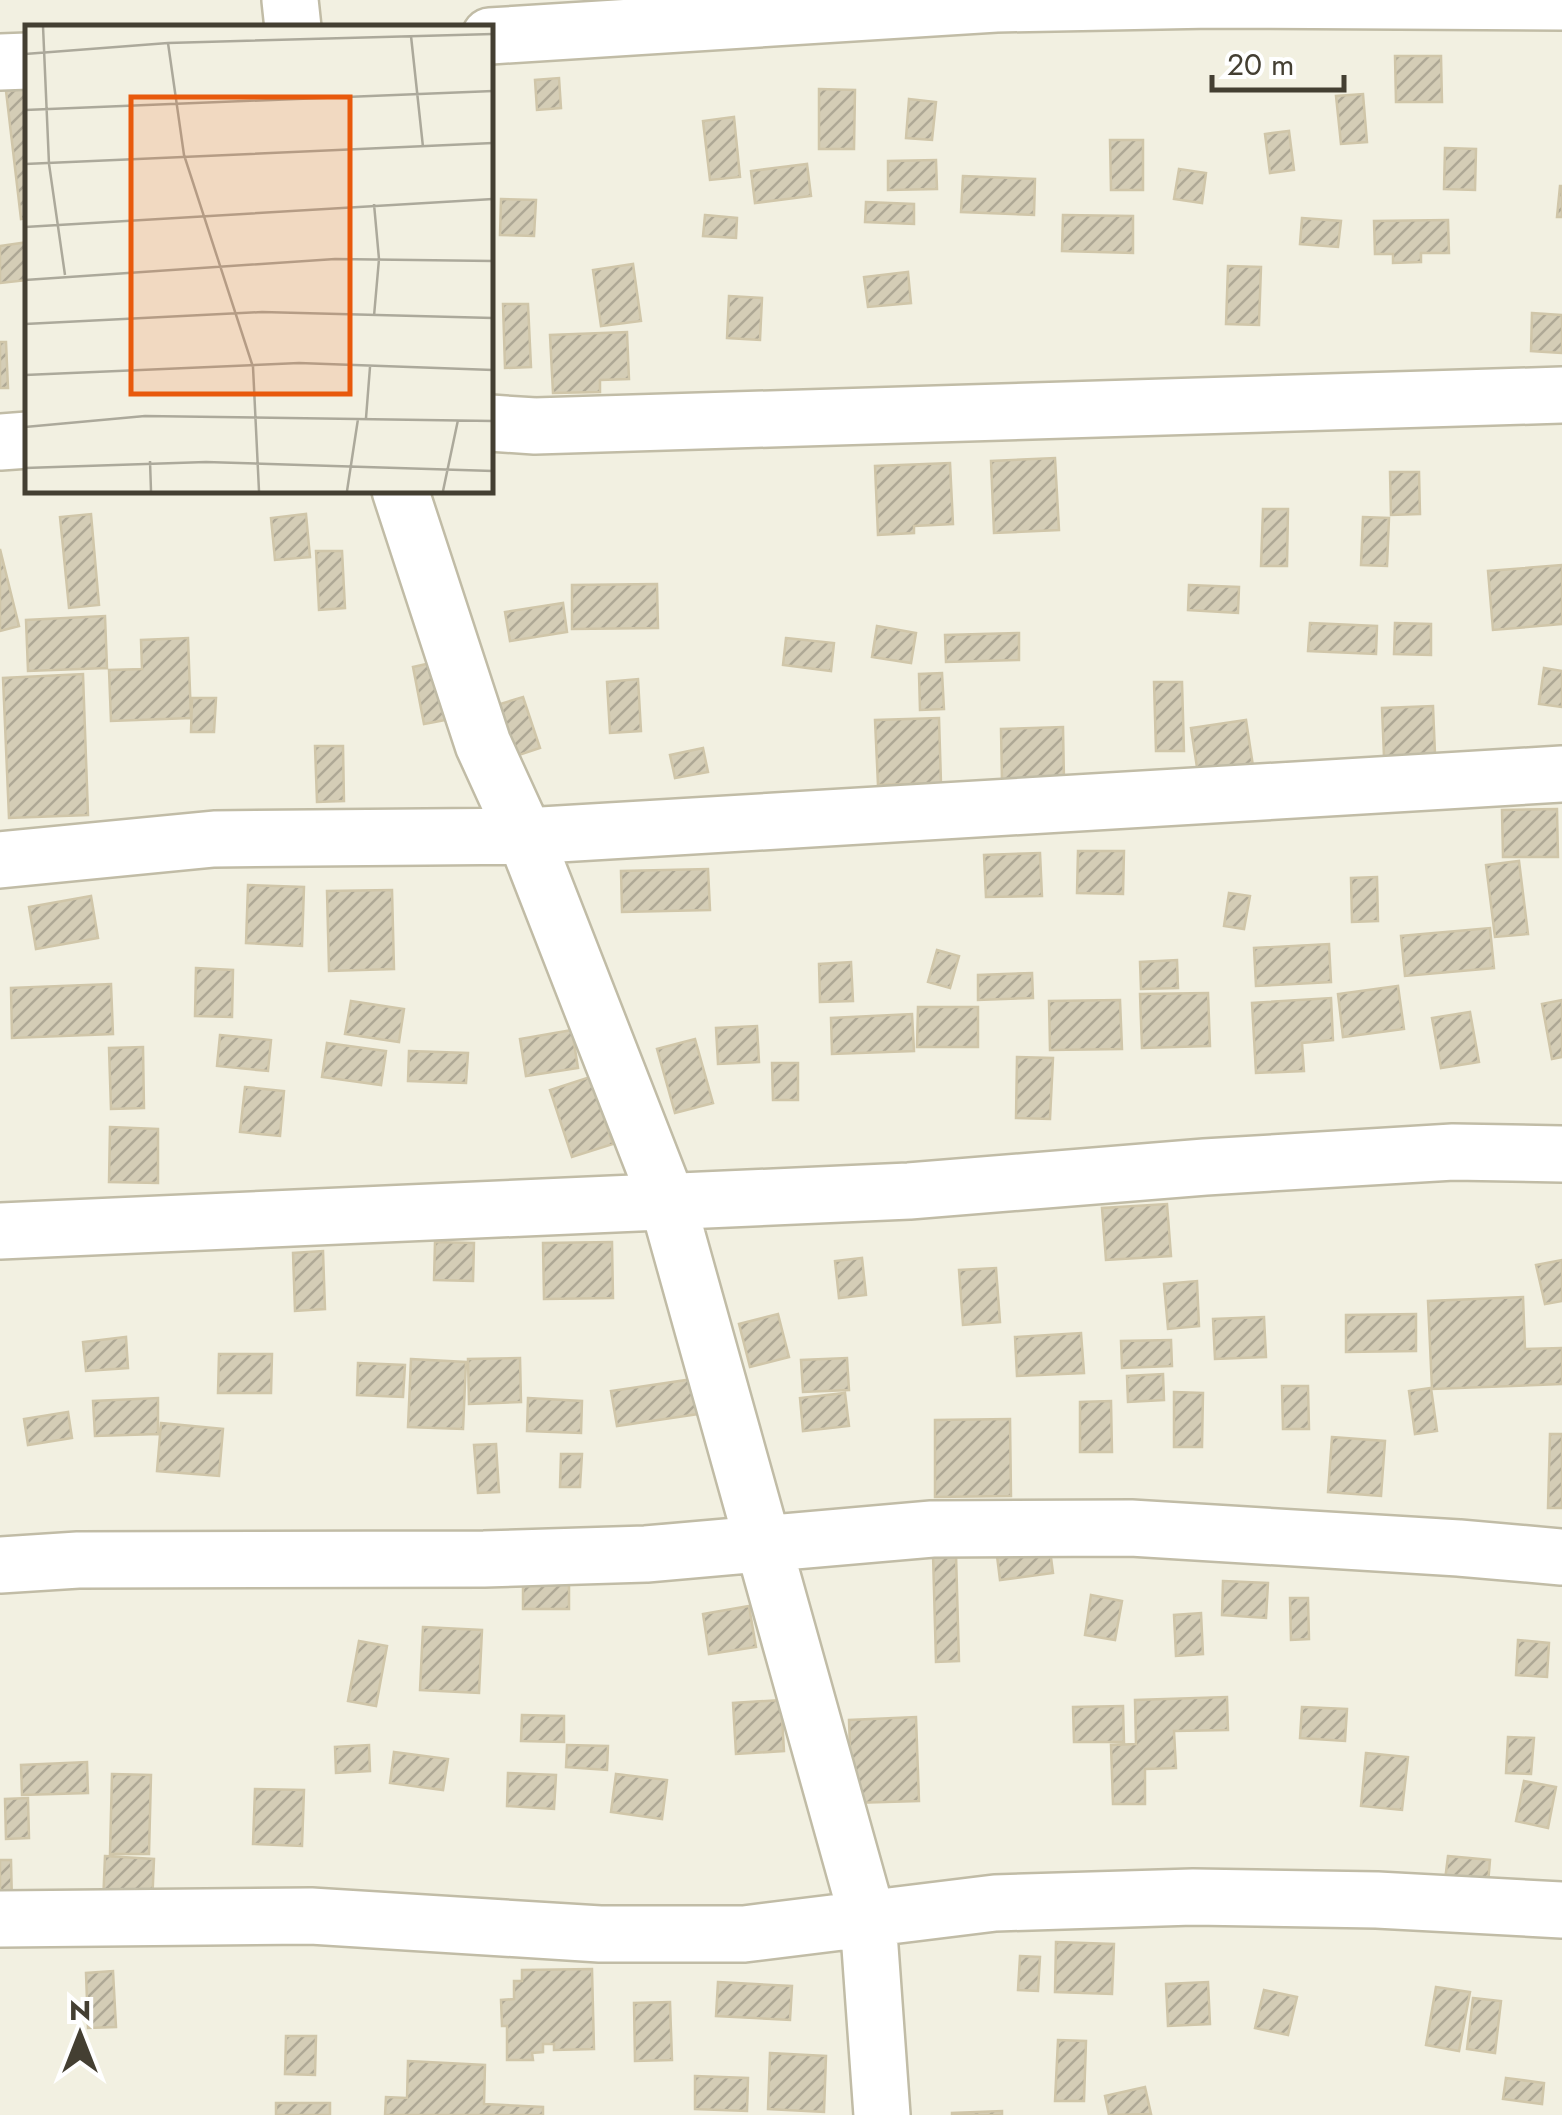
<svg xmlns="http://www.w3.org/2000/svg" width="1562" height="2115" font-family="Jost,sans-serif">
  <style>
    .building { fill: url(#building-hatch); stroke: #d0c6a9; stroke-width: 2.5 }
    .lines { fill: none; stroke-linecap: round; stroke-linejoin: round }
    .minor-casing { stroke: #c1bca6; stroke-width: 60 }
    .minor { stroke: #fff; stroke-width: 55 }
    .inset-road { fill: none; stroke: #aca99b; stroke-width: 2.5 }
    .view { fill: #e8590c; fill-opacity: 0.15; stroke: #e8590c; stroke-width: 5 }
    .inset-edge { fill: none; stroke: #443f32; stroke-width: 5 }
  </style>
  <defs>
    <pattern id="building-hatch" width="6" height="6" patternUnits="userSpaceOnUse" patternTransform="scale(2.5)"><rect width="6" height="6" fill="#d4cdb6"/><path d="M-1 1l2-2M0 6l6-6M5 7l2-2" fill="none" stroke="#aea895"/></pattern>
  </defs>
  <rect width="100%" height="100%" fill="#f2f0e1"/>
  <path class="building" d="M1395,56H1441L1442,102H1396Z
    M559,78L561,108L537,110L535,80Z
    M28,89V218L21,219L6,91Z
    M819,89L855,90L854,149H819Z
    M1363,94L1367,142L1341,144L1336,96Z
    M909,99L936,102L932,140L906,138Z
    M734,117L740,177L710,180L703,121Z
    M1289,131L1294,170L1270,173L1265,134Z
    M1110,140H1143V190H1111Z
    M1445,148L1476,149L1475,190L1444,189Z
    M936,160L937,189L888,190V161Z
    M807,164L811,196L755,203L751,171Z
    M1179,169L1206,173L1202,203L1174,199Z
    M963,176L1035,179L1034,215L961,212Z
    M1560,186H1562V217H1557Z
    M501,199L536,200L534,236L500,235Z
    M866,202L914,204V224L865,222Z
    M705,215L737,218L736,238L703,236Z
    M1063,215L1133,216V253L1062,251Z
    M1302,218L1341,221L1338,247L1300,244Z
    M1448,220L1449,253H1421V262L1393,263V254H1375L1374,221Z
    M28,242V280L0,283V246Z
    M633,264L641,321L601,326L593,270Z
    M1228,266L1261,267L1259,325L1226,324Z
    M908,272L911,303L868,307L864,277Z
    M729,296L762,298L760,340L727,338Z
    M503,304H528L531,367L505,368Z
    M1532,313L1562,315V353L1531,351Z
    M627,332L629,379L600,380V392L553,393L550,335Z
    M0,342H6L8,388H0Z
    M1055,458L1059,530L994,533L991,461Z
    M950,463L953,524L914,526V533L878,535L875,466Z
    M1390,472H1419L1420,514L1391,515Z
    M1263,509H1288L1287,566H1261Z
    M91,514L99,605L69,608L60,517Z
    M306,514L310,557L275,560L271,518Z
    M1363,517L1389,518L1387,566L1361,565Z
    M0,549L19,626L0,631Z
    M316,551H342L345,608L319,610Z
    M1562,565V624L1493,630L1488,571Z
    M657,584L658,628L572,629V585Z
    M1189,585L1239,587L1238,613L1188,610Z
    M563,603L567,632L510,641L505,612Z
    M105,616L107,668L28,671L26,620Z
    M1310,623L1377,626L1376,654L1308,651Z
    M1395,623L1431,624V655L1394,654Z
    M877,626L916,633L911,663L872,657Z
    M1019,633V660L946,662L945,635Z
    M188,638L191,718L111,721L109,670L142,669L141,640Z
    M786,638L834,643L831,671L783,665Z
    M444,660L456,718L424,724L413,667Z
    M1544,668L1562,671V707L1539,704Z
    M942,673L944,709L920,710L919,674Z
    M83,674L88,815L9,818L3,678Z
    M638,679L641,731L610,733L607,682Z
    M1154,682H1182L1184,751H1156Z
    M523,697L540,748L516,756L500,704Z
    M192,698H216L214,732H191Z
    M1433,706L1435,754L1384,757L1382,708Z
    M939,718L941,783L878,785L875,720Z
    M1246,720L1253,766L1198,774L1191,728Z
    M1063,727L1064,781L1002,782L1001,729Z
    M315,746H343L344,801L317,802Z
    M703,748L708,772L675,778L670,755Z
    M1557,809L1558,857H1503L1502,810Z
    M1078,851H1124L1123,894L1077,893Z
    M1040,853L1042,896L986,897L984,855Z
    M1519,861L1528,934L1495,937L1486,865Z
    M708,869L710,910L622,912L621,871Z
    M1377,877L1378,921L1352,922L1351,878Z
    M248,885L304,887L302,946L246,943Z
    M392,890L394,969L329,971L327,891Z
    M1229,893L1250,896L1244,929L1224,926Z
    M91,896L98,938L36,949L29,907Z
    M1490,928L1494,968L1405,976L1401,936Z
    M1329,944L1331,982L1256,986L1254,948Z
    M937,950L959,956L950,988L928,982Z
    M1177,960L1178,988L1141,989L1140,962Z
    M851,962L853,1001L820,1002L819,964Z
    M196,968L233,970L232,1017L195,1016Z
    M1032,973L1033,998L978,1000V975Z
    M111,984L113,1034L12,1038L11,988Z
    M1398,986L1404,1029L1343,1037L1338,994Z
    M1208,993L1210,1046L1142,1048L1140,994Z
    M1331,998L1333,1040L1302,1043L1304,1071L1256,1073L1252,1003Z
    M1120,1000L1122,1049L1050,1050L1049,1001Z
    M1562,1000V1057L1552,1059L1542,1004Z
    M351,1001L404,1009L399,1042L345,1034Z
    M918,1007H978V1047H917Z
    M1470,1012L1479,1062L1441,1068L1432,1018Z
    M912,1014L914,1051L832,1054L831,1018Z
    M757,1026L759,1062L718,1064L716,1028Z
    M572,1030L578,1068L526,1076L520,1039Z
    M220,1035L271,1040L268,1071L217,1066Z
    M695,1039L713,1103L675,1113L657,1049Z
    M327,1043L386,1051L381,1085L322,1077Z
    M143,1047L144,1108L111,1109L109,1048Z
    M409,1051L468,1053L466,1083L408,1081Z
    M1017,1057L1053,1058L1050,1119L1016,1118Z
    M772,1063H798V1100H773Z
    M590,1077L613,1144L572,1157L550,1090Z
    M245,1087L284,1091L280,1136L240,1132Z
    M110,1127L158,1129V1183L109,1182Z
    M1167,1204L1171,1256L1106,1260L1102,1208Z
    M435,1242L474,1243L473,1281L434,1280Z
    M612,1242L613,1298L544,1299L543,1243Z
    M323,1251L325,1309L295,1311L293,1253Z
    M862,1258L866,1295L839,1298L835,1261Z
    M1562,1260V1301L1545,1304L1536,1265Z
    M996,1268L1000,1322L963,1325L959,1270Z
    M1197,1281L1199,1326L1168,1329L1164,1284Z
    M1523,1297L1525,1349L1562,1348V1384L1432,1389L1428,1301Z
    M778,1314L789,1357L750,1367L739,1324Z
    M1416,1314V1351L1346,1352V1315Z
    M1264,1317L1266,1357L1215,1359L1213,1319Z
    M1081,1333L1084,1373L1017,1376L1015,1337Z
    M126,1337L128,1368L86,1371L83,1342Z
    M1171,1340L1172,1366L1122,1368L1121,1341Z
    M219,1354H272L271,1393H218Z
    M520,1358L521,1402L469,1404L468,1359Z
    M847,1358L849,1390L803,1392L801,1360Z
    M411,1359L466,1362L463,1429L408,1427Z
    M358,1363L405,1365L403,1397L357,1395Z
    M1163,1374L1164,1400L1128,1402L1127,1376Z
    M693,1379L699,1414L617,1426L611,1391Z
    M1282,1386H1308L1309,1429H1283Z
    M1431,1388L1437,1431L1415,1434L1409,1391Z
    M1174,1392L1203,1393L1202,1447H1174Z
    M845,1393L849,1426L803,1431L800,1398Z
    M158,1398V1434L95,1436L93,1401Z
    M528,1398L582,1401L581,1433L527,1431Z
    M1111,1401L1112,1452H1080V1402Z
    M68,1412L72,1438L28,1445L24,1419Z
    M1010,1419L1011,1496L935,1497V1420Z
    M161,1423L223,1429L219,1476L157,1471Z
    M1550,1434H1562V1508H1548Z
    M1332,1437L1385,1441L1381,1496L1328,1492Z
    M496,1444L499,1492L478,1493L474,1445Z
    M561,1454H582L580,1487H560Z
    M1049,1542L1053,1573L1000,1580L996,1548Z
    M933,1554H956L959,1661L936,1662Z
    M523,1579H569V1609H523Z
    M1223,1581L1268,1583L1266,1618L1222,1615Z
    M1091,1595L1122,1601L1115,1640L1085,1635Z
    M1290,1598H1308L1309,1639L1291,1640Z
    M749,1606L756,1647L709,1654L703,1614Z
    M1201,1613L1203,1654L1176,1656L1174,1615Z
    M423,1627L482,1630L479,1693L420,1690Z
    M1518,1640L1549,1643L1547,1677L1516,1675Z
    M359,1641L387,1646L376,1706L348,1701Z
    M1227,1697L1228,1730L1174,1731L1176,1768L1145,1769V1804H1113L1111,1745L1136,1744L1135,1700Z
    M781,1700L784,1751L736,1754L733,1703Z
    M1123,1706L1124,1742H1074L1073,1707Z
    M1302,1707L1347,1709L1345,1741L1300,1738Z
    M522,1715L564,1716V1742L521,1741Z
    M916,1717L919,1801L852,1803L849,1720Z
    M1508,1737L1534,1738L1531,1774L1506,1773Z
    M369,1745L370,1771L336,1773L335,1747Z
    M567,1745L608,1746L607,1770L566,1767Z
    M394,1752L448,1759L443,1790L390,1783Z
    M1366,1753L1408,1757L1402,1810L1361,1806Z
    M87,1762L88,1793L22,1795L21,1765Z
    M508,1773L556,1775L554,1809L507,1806Z
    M112,1774L151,1775L149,1854H110Z
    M616,1774L667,1780L662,1819L611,1812Z
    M1524,1781L1556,1787L1548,1828L1516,1821Z
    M255,1789L304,1790L302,1846L253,1844Z
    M28,1798L29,1838L6,1839L5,1799Z
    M105,1856L154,1859L152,1906L103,1904Z
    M1448,1856L1490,1860L1488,1884L1445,1880Z
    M0,1860H11L12,1903L0,1904Z
    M1056,1942L1114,1944L1112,1994L1055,1992Z
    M1020,1956L1040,1957L1038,1991L1018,1990Z
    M592,1969L594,2049L554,2050V2044H543V2052L532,2053L533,2060H507V2026H502L501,2000L514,1999V1981H522V1970Z
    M113,1971L116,2027L88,2028L86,1973Z
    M718,1982L792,1986L790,2020L716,2016Z
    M1208,1982L1210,2024L1168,2026L1166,1984Z
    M1436,1987L1470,1992L1459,2051L1426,2045Z
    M1264,1990L1297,1997L1288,2035L1255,2028Z
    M1473,1998L1501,2001L1495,2053L1467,2049Z
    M670,2002L672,2060L635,2061L634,2003Z
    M286,2036H316L315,2075L285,2074Z
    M1058,2040L1086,2041L1084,2101H1055Z
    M770,2053L826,2056L824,2112L768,2109Z
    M408,2061L485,2065L484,2104L543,2107V2115H385L386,2097L407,2098Z
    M695,2076L748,2078L747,2111L695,2109Z
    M1506,2078L1544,2083L1542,2104L1503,2099Z
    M1145,2087L1151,2114L1109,2115L1105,2096Z
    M276,2103H330V2115H276Z
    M1002,2111V2115H952V2113Z"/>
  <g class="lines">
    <defs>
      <path id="minor" d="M290,0L293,28
        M490,36L996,4L1213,0L1562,2
        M0,62L28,61
        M490,423L535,426L1562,395
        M0,442L28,440
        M400,490L483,744L525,836L667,1200L868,1919L882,2115
        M0,860L214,839L525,836L1562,774
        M0,1231L909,1191L1205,1167L1453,1152L1562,1154
        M0,1565L78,1560L484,1559L646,1554L932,1529L1131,1528L1459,1548L1562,1557
        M0,1919L311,1916L600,1934H744L995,1903L1193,1897L1377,1900L1562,1910"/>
    </defs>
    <use href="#minor" class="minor-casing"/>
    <use href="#minor" class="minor"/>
  </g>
  <g transform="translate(25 25)">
    <rect width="468" height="468" fill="#f2f0e1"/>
    <path class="inset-road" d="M18,1L24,139L40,250M386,11L398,122M143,18L159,130L228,342L234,466M0,29L143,18L468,9M0,85L468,66M0,139L468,118M0,202L468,174M0,255L310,234L468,236M349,291L354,234L349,179M0,299L237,287L468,293M0,350L274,338L468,345M341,393L345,342M0,402L120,391L468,396M125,436L126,466M0,443L181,437L468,446M322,466L333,394M418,466L433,395"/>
    <path class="view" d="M106,72H325V369H106Z"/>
    <rect width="468" height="468" class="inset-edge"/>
  </g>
  <g transform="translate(80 2035)" stroke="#ffffff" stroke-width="8" paint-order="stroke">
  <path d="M0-8L18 38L0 25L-18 38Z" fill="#443f32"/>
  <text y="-15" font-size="28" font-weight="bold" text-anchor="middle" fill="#443f32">N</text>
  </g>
  <path d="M1212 75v15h132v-15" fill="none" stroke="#443f32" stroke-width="5"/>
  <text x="1227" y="75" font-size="30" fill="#443f32" stroke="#ffffff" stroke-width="8" paint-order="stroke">20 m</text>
</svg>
